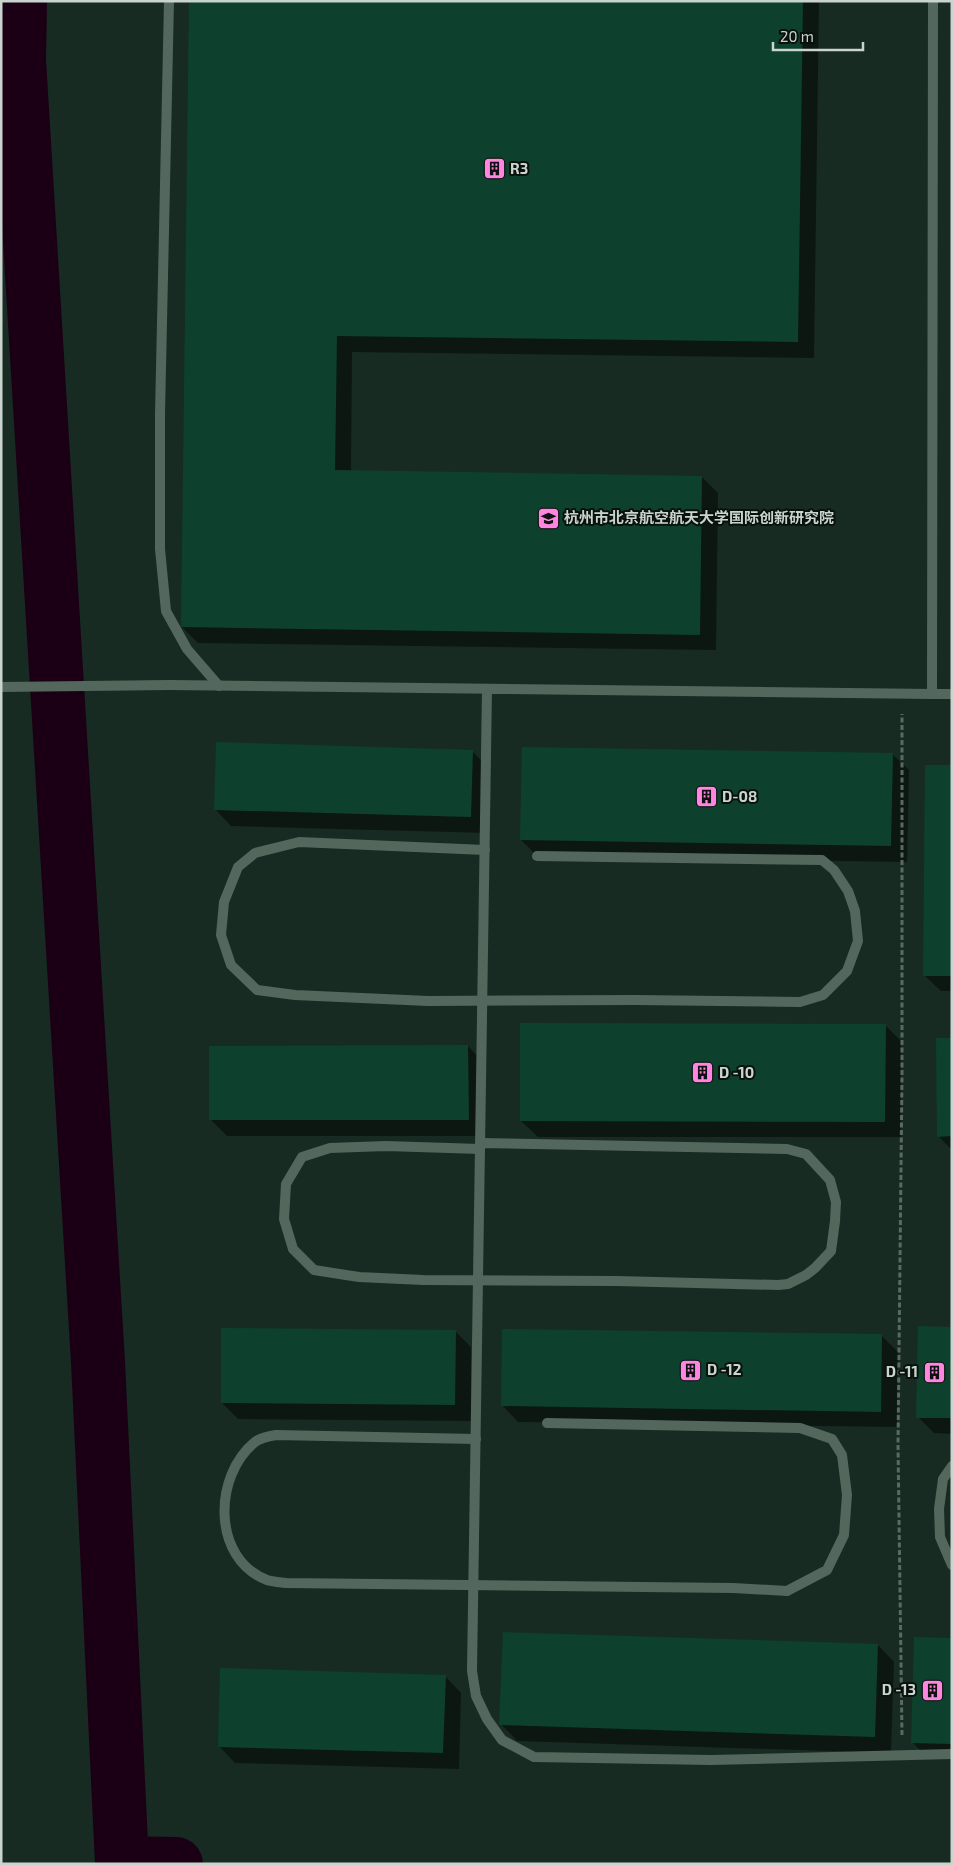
<svg xmlns="http://www.w3.org/2000/svg" width="953" height="1865" font-family="'Exo 2','Noto Sans SC',sans-serif">
  <style>
    .shadow { fill: #0007 }
    .lines { fill: none; stroke-linecap: round; stroke-linejoin: round }
    .river { stroke: #1b0015; stroke-width: 54 }
    .building { fill: #0d412d }
    .path { stroke: #5a6a62; stroke-width: 3; stroke-dasharray: 5 2.5; stroke-linecap: butt }
    .service { stroke: #53675d; stroke-width: 10 }
    .minor { stroke: #53675d; stroke-width: 10 }
    .labels { text-anchor: middle; stroke-width: 4; stroke-linejoin: round; paint-order: stroke }
    .poi-label { font-size: 15px; font-weight: bold; fill: #c9d4ce; stroke: #09110d; text-anchor: start }
  </style>
  <rect width="100%" height="100%" fill="#182b22"/>
  <path class="shadow" d="M191,1H819L814,358L352,352L351,472L702,477L718,493L716,650L198,643L182,627Z
    M472,751L489,768L487,833L231,826L215,809Z
    M892,754L909,770L907,862L537,856L521,840Z
    M952,766V991H941L924,975Z
    M885,1025L901,1041V1137H538L521,1121Z
    M952,1039V1150L938,1136Z
    M468,1046L484,1063V1136H227L211,1120Z
    M952,1328V1434L934,1433L918,1417Z
    M455,1331L471,1347V1421L238,1419L222,1403Z
    M882,1336L898,1352L897,1427L518,1422L502,1405Z
    M952,1639V1759H929L913,1743Z
    M878,1645L894,1662L891,1753L517,1741L501,1724Z
    M445,1676L461,1693L459,1769L235,1763L219,1746Z"/>
  <g class="lines">
    <path class="river" d="M20,1L19,60L98,1362L122,1864
      M122,1863L176,1864"/>
  </g>
  <path class="building" d="M189,1H803L798,342L337,336L335,470L702,476L700,635L181,627Z
    M216,742L473,750L471,817L214,810Z
    M522,747L893,753L891,846L520,840Z
    M925,765H952V976H923Z
    M520,1023L886,1024L885,1122L520,1121Z
    M936,1038H952V1136L937,1137Z
    M468,1045L469,1120H209V1046Z
    M918,1326L952,1327V1418H916Z
    M221,1328L456,1330L455,1405L221,1403Z
    M502,1329L882,1334L881,1412L501,1406Z
    M503,1632L878,1644L875,1737L499,1725Z
    M914,1637L952,1638V1744L911,1743Z
    M220,1668L446,1675L443,1753L218,1747Z"/>
  <g class="lines">
    <path class="path" d="M902,1735L898,1445L902,1076V714"/>
    <path class="service" d="M169,1L160,414V549L166,611L187,649L219,686
      M1,687L170,685
      M485,850L299,842L255,853L238,867L224,902L221,935L231,965L257,990L295,995L428,1001L636,1000L800,1002L823,995L847,971L858,941L855,911L848,891L834,870L822,860L537,856
      M480,1149L386,1146L330,1148L302,1157L286,1184L284,1219L293,1249L314,1270L359,1277L423,1280L617,1281L778,1285L788,1284L806,1275L815,1268L831,1251L835,1221L836,1202L830,1180L806,1154L787,1149L480,1143
      M476,1439L276,1435C270,1436 260,1438 255,1442C213,1476 212,1559 267,1580C273,1582 280,1582 286,1583L733,1588L787,1591L827,1570L844,1535L847,1495L842,1455L832,1439L800,1428L547,1423
      M952,1466L943,1479L939,1509L940,1537L952,1565"/>
    <path class="minor" d="M170,685L932,694L933,1
      M487,689L472,1671L476,1696L487,1719L502,1740L534,1757L711,1760L952,1754
      M932,694H952"/>
  </g>
  <defs>
    <symbol id="building-square" viewBox="-11 -11 22 22"><rect x="-9" y="-9" width="18" height="18" rx="4" fill="#fe85e0" stroke="#09110d"/><path d="M-4-6H4V6H1V3H-1V6H-4ZM-2.5-4.3h1.7v1.8h-1.7ZM.8-4.3h1.7v1.8H.8ZM-2.5-1h1.7V.8h-1.7ZM.8-1h1.7V.8H.8Z" fill="#111"/></symbol>
    <symbol id="university-square" viewBox="-11 -11 22 22"><rect x="-9" y="-9" width="18" height="18" rx="4" fill="#fe85e0" stroke="#09110d"/><path d="M0-5L7-2L0 1L-7-2ZM-4 1L0 2.5L4 1V4Q0 6-4 4Z" fill="#111"/></symbol>
  </defs>
  <g fill-rule="evenodd">
    <use href="#building-square" x="482" y="156" width="25" height="25"/>
    <use href="#university-square" x="536" y="506" width="25" height="25"/>
    <use href="#building-square" x="694" y="784" width="25" height="25"/>
    <use href="#building-square" x="690" y="1060" width="25" height="25"/>
    <use href="#building-square" x="678" y="1358" width="25" height="25"/>
    <use href="#building-square" x="922" y="1360" width="25" height="25"/>
    <use href="#building-square" x="920" y="1678" width="25" height="25"/>
  </g>
  <g class="labels">
    <g class="poi-label">
      <text x="510" y="174">R3</text>
      <text x="564" y="523">杭州市北京航空航天大学国际创新研究院</text>
      <text x="722" y="802">D-08</text>
      <text x="719" y="1078">D -10</text>
      <text x="707" y="1375">D -12</text>
      <text x="918" y="1377" text-anchor="end">D -11</text>
      <text x="916" y="1695" text-anchor="end">D -13</text>
    </g>
  </g>
  <rect width="953" height="1865" fill="none" stroke="#c9d4ce" stroke-width="5"/>
  <path d="M773 42v8h90v-8" fill="none" stroke="#c9d4ce" stroke-width="2.5"/>
  <text x="780" y="42" font-size="15" fill="#c9d4ce" stroke="#09110d" stroke-width="4" paint-order="stroke">20 m</text>
</svg>
